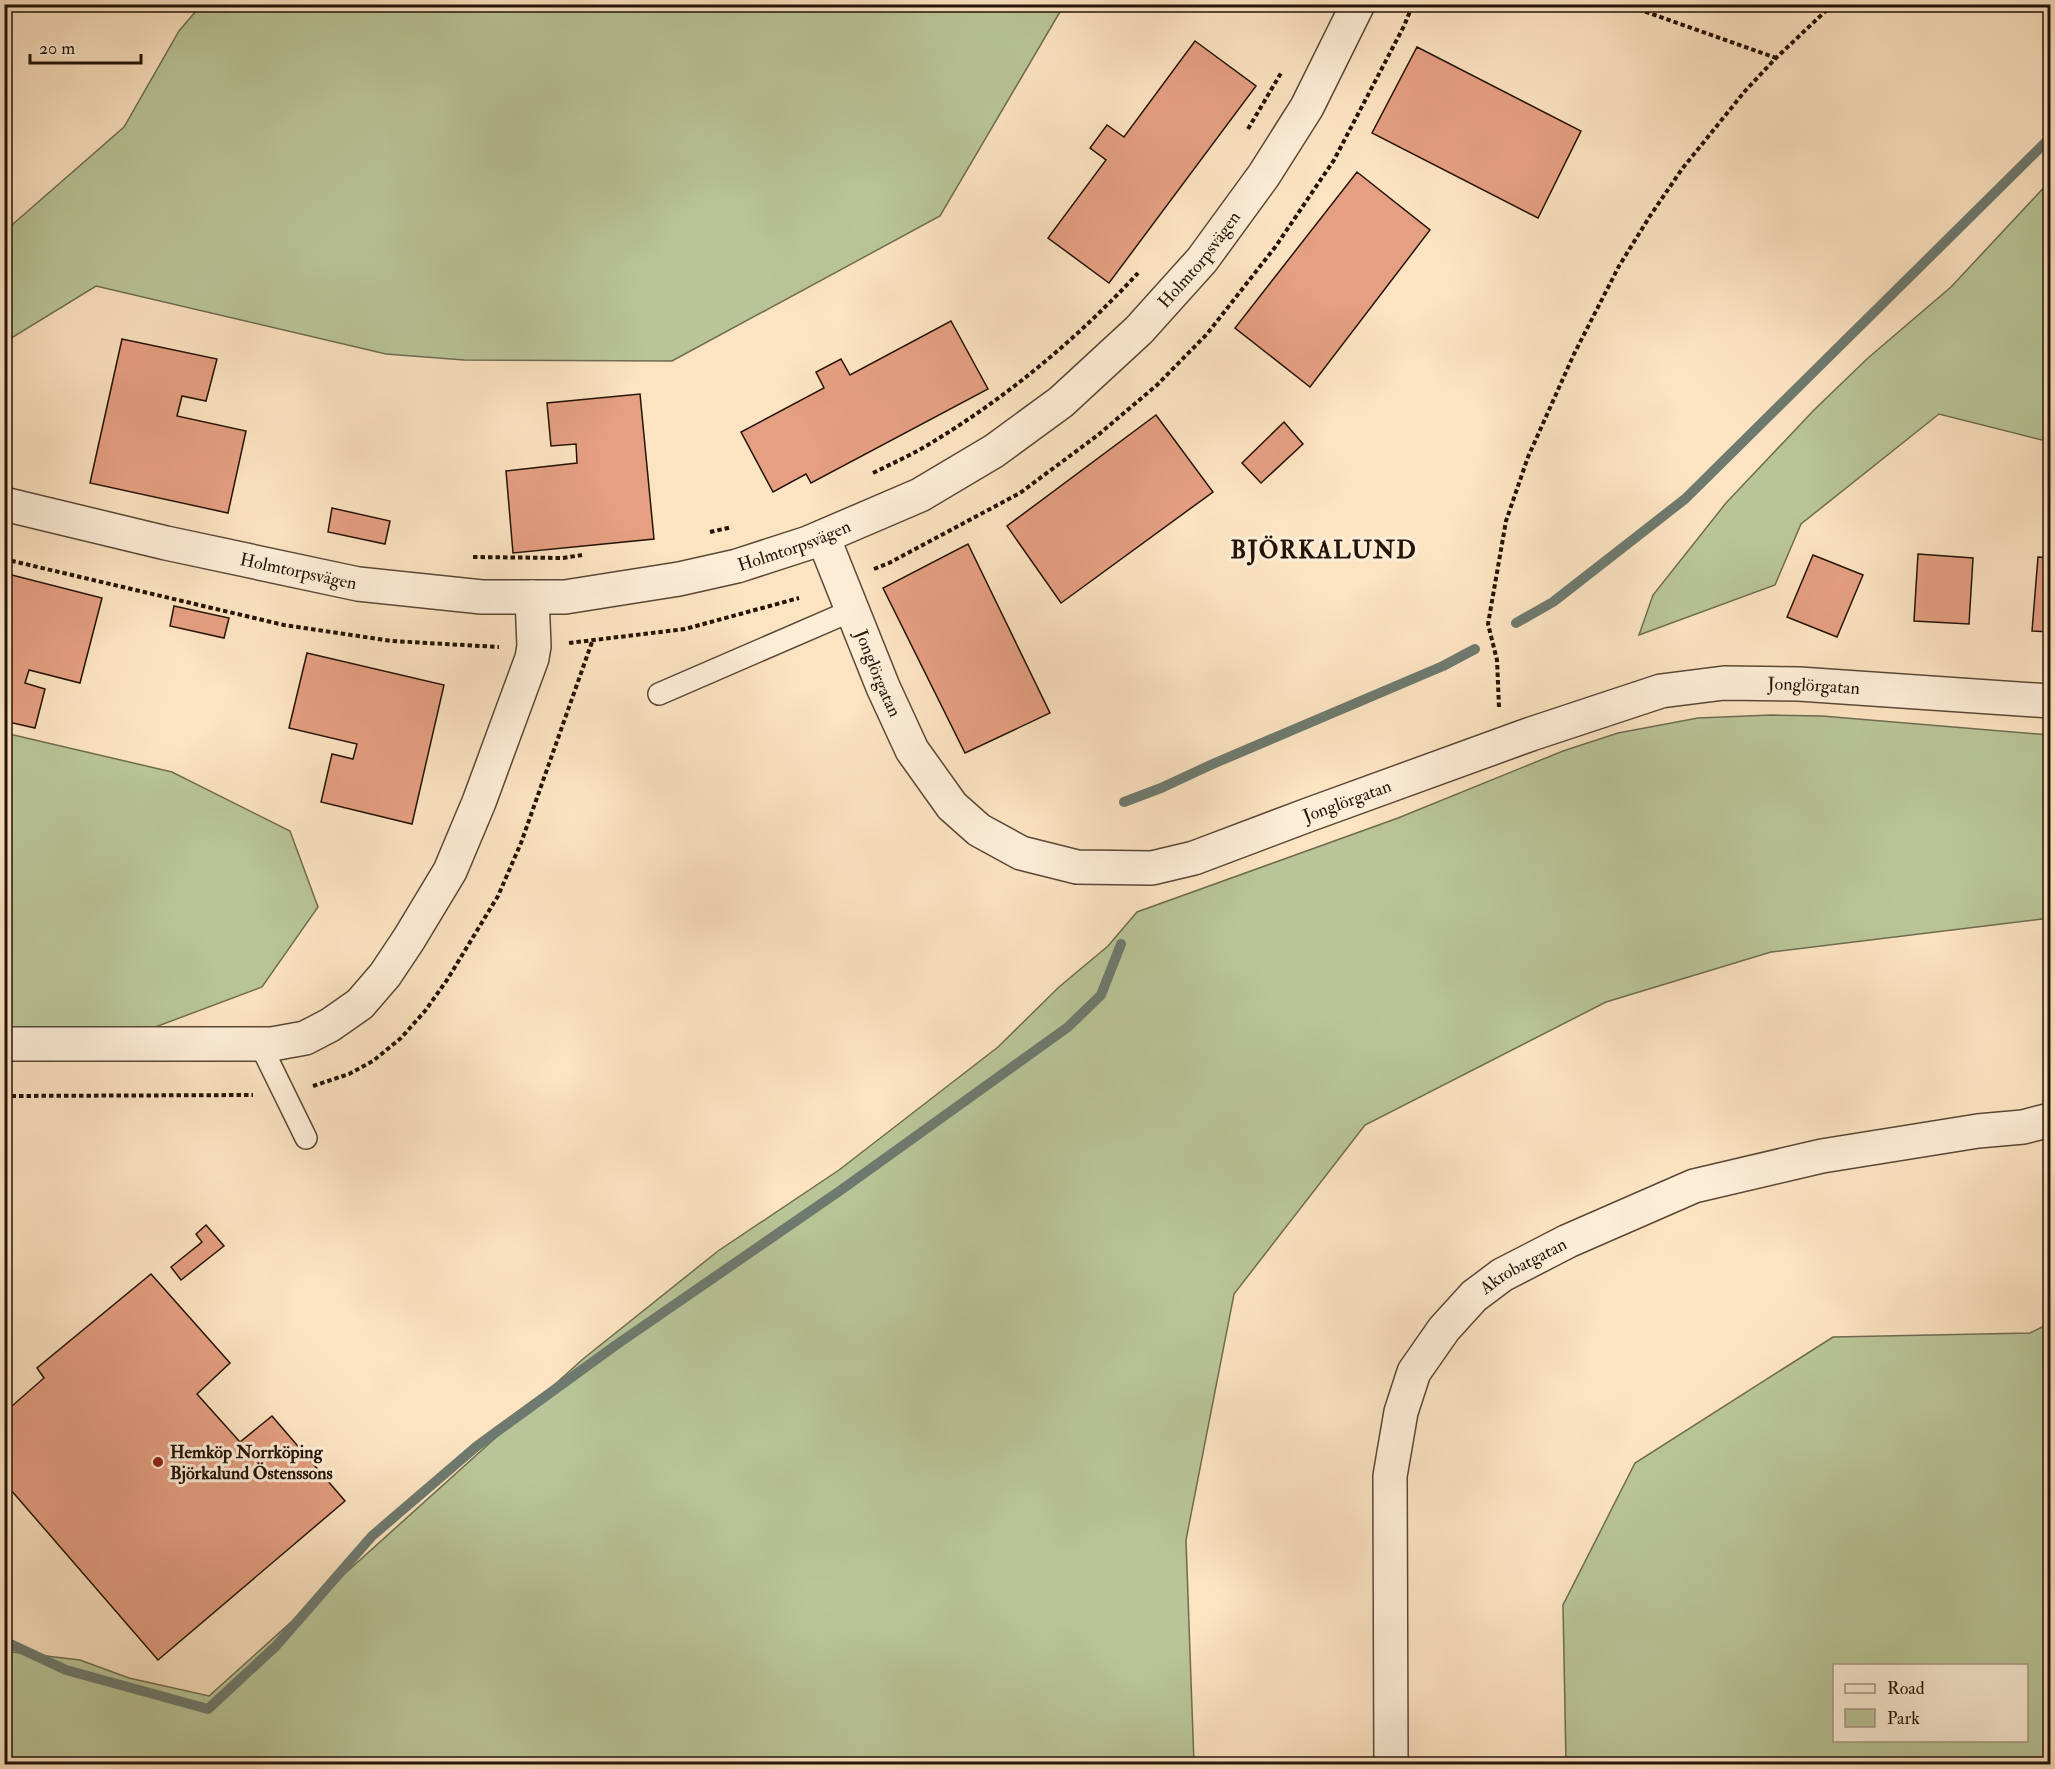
<svg xmlns="http://www.w3.org/2000/svg" width="2055" height="1769" font-family="'IM FELL Double Pica',serif">
  <style>
    .green { fill: #b9c598; stroke: #6e6c50; stroke-width: 1.5; fill-rule: evenodd }
    .lines { fill: none; stroke-linecap: round; stroke-linejoin: round }
    .stream { stroke: #6e7a6f; stroke-width: 10 }
    .building { fill: #e59f82; stroke: #241307; stroke-width: 1.5 }
    .lane-casing { stroke: #5a4736; stroke-width: 24 }
    .street-casing { stroke: #5a4736; stroke-width: 36 }
    .path { stroke: #241307; stroke-width: 4; stroke-dasharray: 4.5 3; stroke-linecap: butt }
    .lane { stroke: #fdedd7; stroke-width: 21 }
    .street { stroke: #fdedd7; stroke-width: 33 }
    .poi-dot { fill: #8f2418; stroke: #fdedd7; stroke-width: 2 }
    .labels { text-anchor: middle; stroke-width: 6; stroke-linejoin: round; paint-order: stroke }
    .street-label { font-size: 18px; fill: #241307; stroke: #fdedd7 }
    .poi-label { font-size: 18px; font-weight: bold; fill: #241307; stroke: #fdedd7; text-anchor: start }
    .district-label { font-size: 24px; font-weight: bold; letter-spacing: 1.5px; fill: #241307; stroke: #fdedd7 }
  </style>
  <rect width="100%" height="100%" fill="#fce3c1"/>
  <filter id="stains"><feTurbulence type="fractalNoise" baseFrequency=".00333" numOctaves="4"/><feColorMatrix values="0 0 0 0 .2 0 0 0 0 .09 0 0 0 0 .02 0 0 0 .5 -.17"/></filter>
  <radialGradient id="worn" r=".72"><stop offset=".6" stop-color="#630" stop-opacity="0"/><stop offset="1" stop-color="#630" stop-opacity=".3"/></radialGradient>
  <path class="green" d="M202,4H1064V5L940,216L672,361L464,360L386,354L96,286L5,342V231L124,127L179,31Z
    M2050,181V442L1939,414L1801,524L1775,585L1639,635L1653,595L1726,503L1814,410L1868,358L1951,287Z
    M1771,715L1822,716L2050,735V918L1771,952L1606,1002L1365,1125L1234,1294L1186,1540L1194,1764H56L50,1759L26,1764H5V1648L13,1652L80,1660L129,1678L209,1696L583,1359L718,1251L839,1170L998,1047L1059,987L1108,946L1137,912L1398,818L1563,751L1618,733L1698,718Z
    M5,733L172,772L290,831L318,907L262,987L150,1029L5,1031Z
    M2050,1323V1764H1566L1563,1605L1635,1463L1833,1337L2030,1333ZM1834,1666H2026V1740H1834Z"/>
  <g class="lines">
    <path class="stream" d="M1516,623L1553,602L1685,499L2050,138
      M1124,802L1161,788L1215,763L1443,666L1475,649
      M4,1641L66,1670L208,1709L276,1646L372,1536L477,1446L616,1345L841,1190L1068,1027L1101,995L1121,944"/>
  </g>
  <path class="building" d="M1195,41L1256,86L1109,283L1048,238L1106,160L1090,148L1107,125L1124,137Z
    M1417,47L1581,131L1538,218L1372,133Z
    M1357,172L1430,230L1310,387L1235,328Z
    M951,321L988,389L811,483L806,474L773,492L741,432L824,388L816,372L841,359L850,375Z
    M122,339L217,359L206,401L182,396L177,416L246,431L228,513L90,483Z
    M640,394L654,539L513,553L506,471L577,463L576,444L551,446L547,403Z
    M1156,415L1213,492L1061,603L1007,526Z
    M1284,422L1303,444L1261,483L1242,463Z
    M332,508L390,521L385,544L328,532Z
    M968,544L1050,713L965,753L883,588Z
    M1918,554L1973,558L1969,624L1914,621Z
    M1813,555L1863,575L1837,637L1787,617Z
    M2038,557L2050,558V632L2032,631Z
    M4,573L102,598L80,683L29,670L25,683L45,689L35,728L4,721Z
    M174,606L229,618L224,638L170,626Z
    M307,653L444,685L412,824L321,802L332,754L353,759L357,744L289,728Z
    M206,1225L224,1246L181,1280L171,1267L202,1242L196,1234Z
    M151,1274L230,1363L197,1394L240,1442L272,1416L345,1501L158,1660L4,1482V1413L44,1378L37,1368Z"/>
  <g class="lines">
    <defs>
      <path id="lane" d="M659,694L853,610
        M260,1044L306,1138"/>
      <g id="street">
        <path id="s1" d="M4,504L166,543L358,584L482,597H565L679,579L737,566L808,543L920,495L994,451L1061,402L1139,330L1202,260L1264,175L1307,107L1358,4"/>
        <path id="s2" d="M823,537L883,687L912,750L952,806L979,830L1021,853L1077,867L1152,868L1194,858L1308,815L1531,734L1661,691L1724,683L1799,684L2050,701"/>
        <path d="M4,1044H272L305,1038L330,1025L360,1004L385,975L409,939L450,871L479,802L532,658L534,646L532,597"/>
        <path id="s3" d="M1391,1764L1390,1476L1401,1412L1414,1372L1444,1329L1474,1296L1502,1275L1568,1241L1694,1186L1822,1156L1978,1131L2023,1127L2050,1120"/>
      </g>
    </defs>
    <use href="#lane" class="lane-casing"/>
    <use href="#street" class="street-casing"/>
    <path class="path" d="M1624,4L1776,58
      M1248,129L1281,73
      M873,473C891,464 909,456 926,446C1005,399 1076,340 1138,273
      M710,532L732,527
      M473,557L563,558L582,555
      M4,559L284,625L392,641L499,647
      M874,569L889,563L1020,493L1098,435L1157,385L1207,334L1276,246L1334,160L1404,26L1413,4
      M569,643L685,629L799,598
      M1499,707L1497,660L1488,624L1506,521L1528,457L1574,354L1619,266L1650,216L1682,169L1745,91L1776,58L1833,4
      M313,1086L349,1074L373,1061L401,1038L425,1011L447,980L498,896L521,843L592,642
      M4,1096L253,1095"/>
    <use href="#lane" class="lane"/>
    <use href="#street" class="street"/>
  </g>
  <circle class="poi-dot" cx="158" cy="1462" r="6"/>
  <g class="labels">
    <g class="street-label">
      <text dy="6" stroke="none"><textPath href="#s1" startOffset="1310">Holmtorpsvägen</textPath></text>
      <text dy="6" stroke="none"><textPath href="#s1" startOffset="806">Holmtorpsvägen</textPath></text>
      <text dy="6" stroke="none"><textPath href="#s1" startOffset="302">Holmtorpsvägen</textPath></text>
      <text dy="6" stroke="none"><textPath href="#s2" startOffset="147">Jonglörgatan</textPath></text>
      <text dy="6" stroke="none"><textPath href="#s2" startOffset="1209">Jonglörgatan</textPath></text>
      <text dy="6" stroke="none"><textPath href="#s2" startOffset="723">Jonglörgatan</textPath></text>
      <text dy="6" stroke="none"><textPath href="#s3" startOffset="550">Akrobatgatan</textPath></text>
    </g>
    <g class="poi-label">
      <text x="170" y="1458">Hemköp Norrköping<tspan x="170" dy="21">Björkalund Östenssons</tspan></text>
    </g>
    <g class="district-label">
      <text x="1324" y="558">BJÖRKALUND</text>
    </g>
  </g>
  <rect width="2055" height="1769" fill="none" stroke="#fce3c1" stroke-width="24"/>
  <rect x="6" y="6" width="2043" height="1757" fill="none" stroke="#241307" stroke-width="3"/>
  <rect x="12" y="12" width="2031" height="1745" fill="none" stroke="#241307" stroke-width="1.5"/>
  <rect x="1833" y="1664" width="195" height="78" fill="#fdedd7" stroke="#a69684" stroke-width="1.5"/>
  <rect x="1845" y="1684" width="30" height="9" fill="#fdedd7" stroke="#a69684" stroke-width="1.5"/>
  <text x="1887" y="1694" font-size="18" fill="#241307">Road</text>
  <rect x="1845" y="1709" width="30" height="18" fill="#b9c598" stroke="#a69684" stroke-width="1.5"/>
  <text x="1887" y="1724" font-size="18" fill="#241307">Park</text>
  <path d="M30 54v9h111v-9" fill="none" stroke="#241307" stroke-width="3"/>
  <text x="39" y="54" font-size="18" fill="#241307" stroke="#fdedd7" stroke-width="4.5" paint-order="stroke">20 m</text>
  <rect width="100%" height="100%" filter="url(#stains)"/>
  <rect width="100%" height="100%" fill="url(#worn)"/>
</svg>
